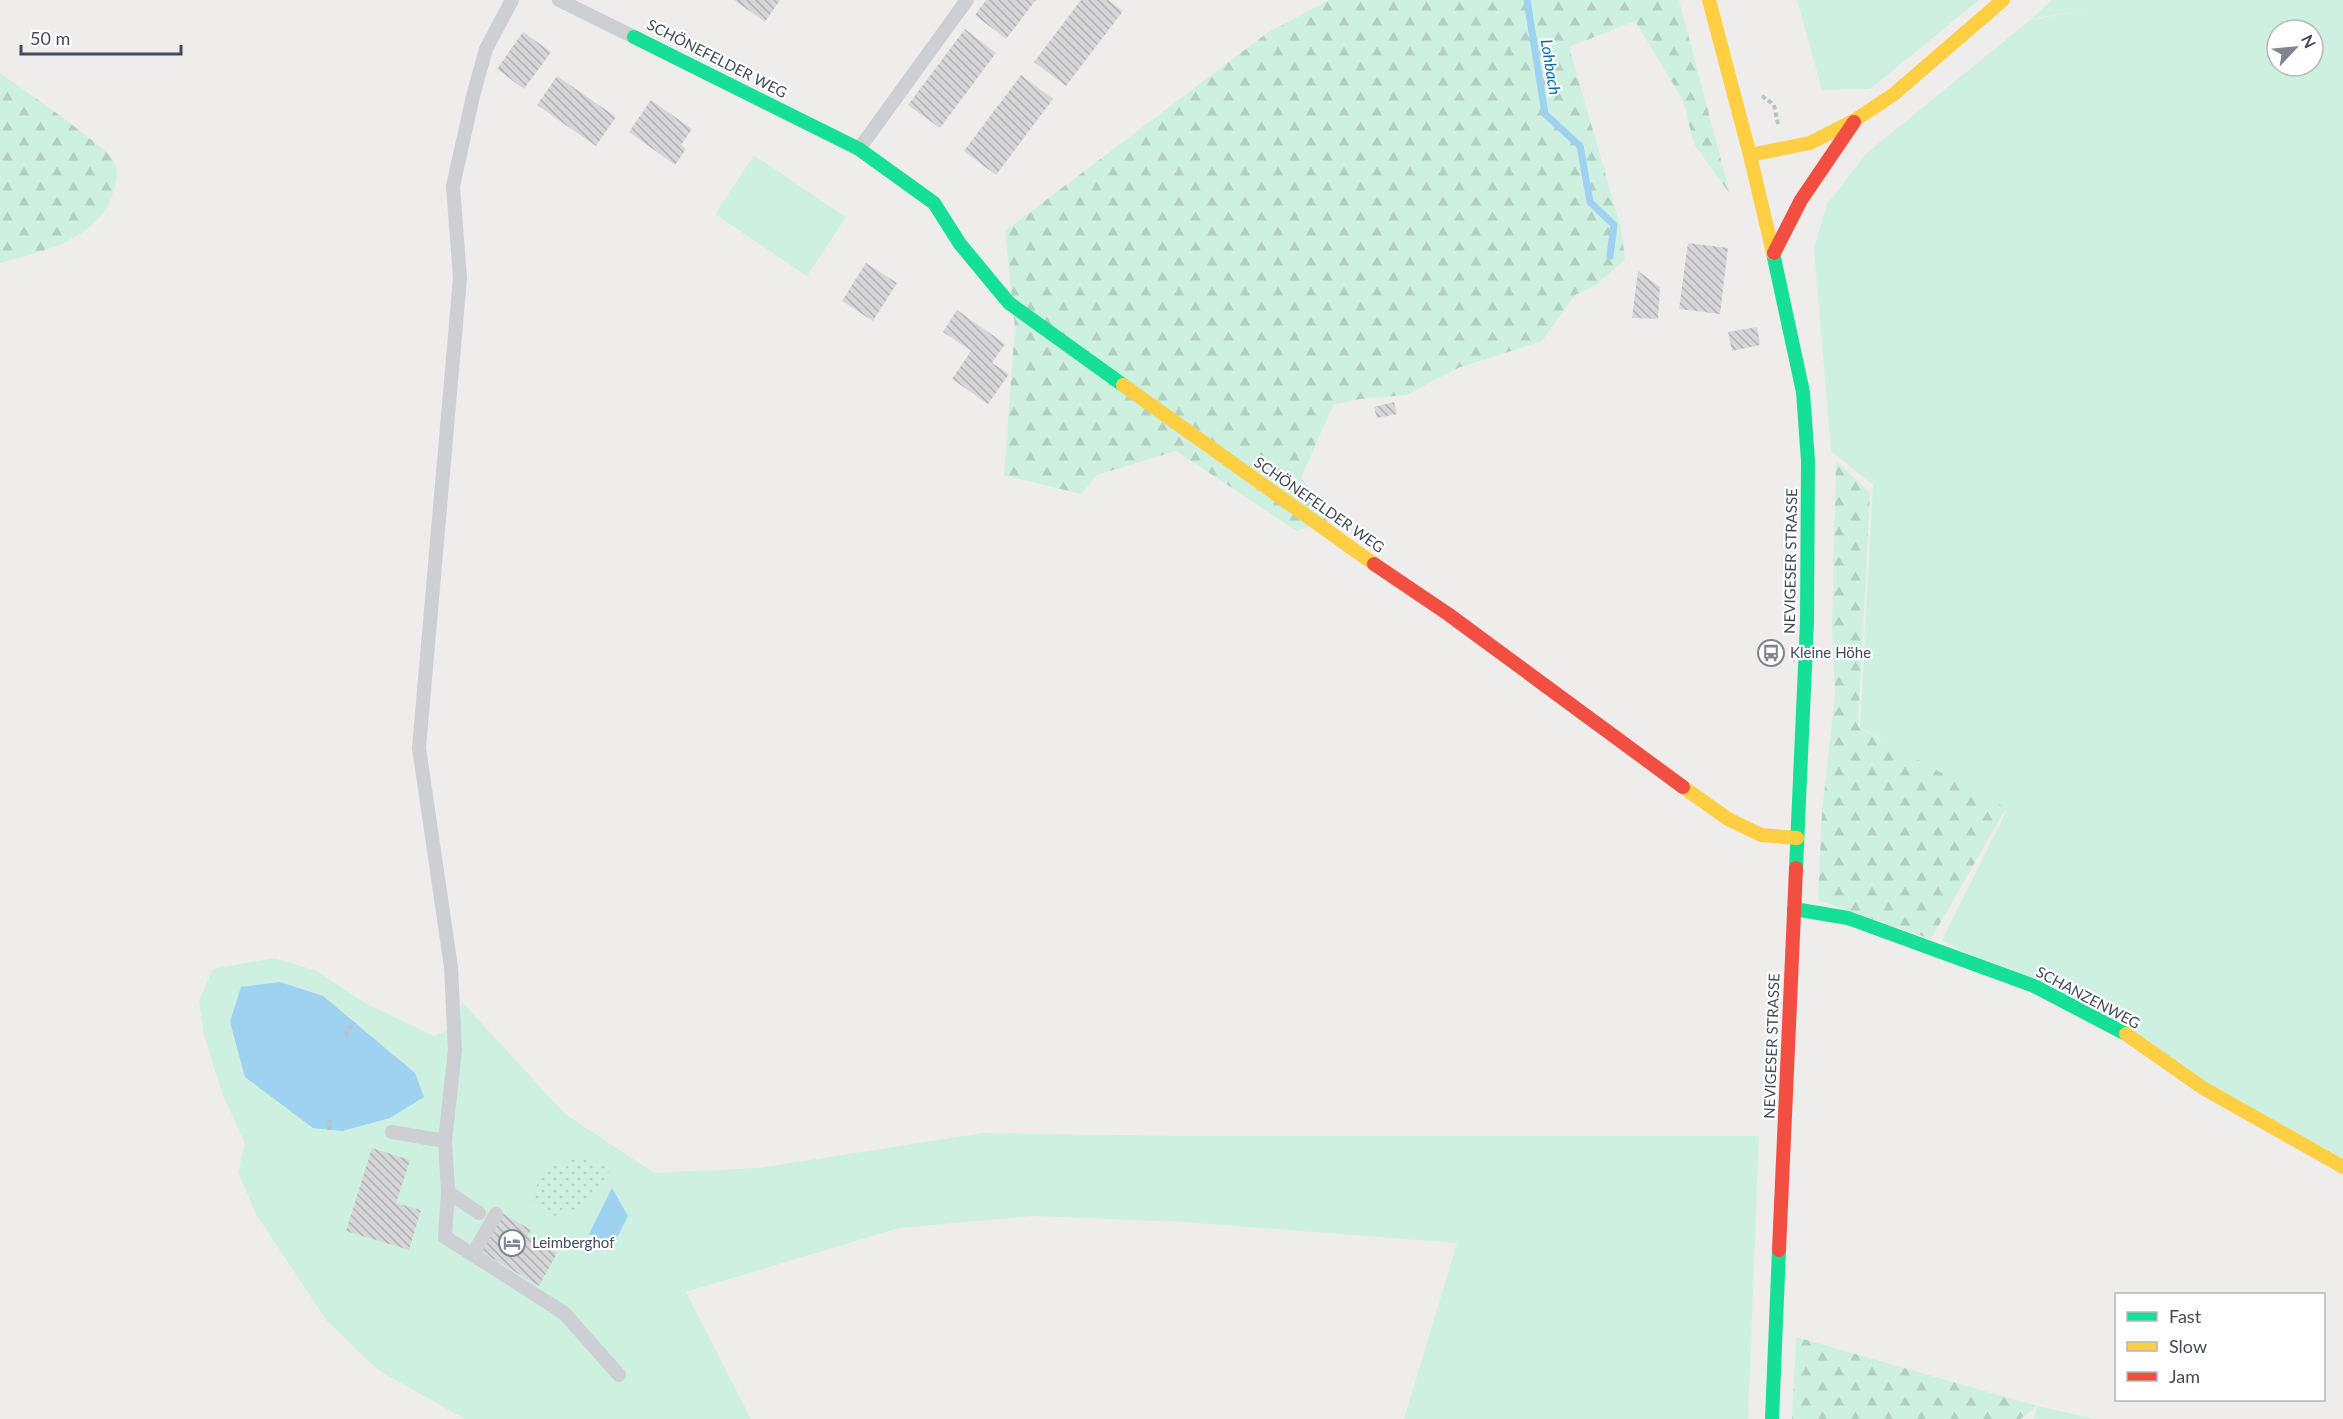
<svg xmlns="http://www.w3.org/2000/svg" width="2343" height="1419" font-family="Lato,sans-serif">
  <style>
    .grass { fill: #cef0e0; fill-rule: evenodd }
    .forest { fill: url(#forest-firs) }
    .park { fill: url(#park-dots) }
    .water { fill: #9fd1f1 }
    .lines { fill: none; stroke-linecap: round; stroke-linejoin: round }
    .stream { stroke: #9fd1f1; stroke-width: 7 }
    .building { fill: url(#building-back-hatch) }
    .path { stroke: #b7c4c2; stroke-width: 4; stroke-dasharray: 4.5 3; stroke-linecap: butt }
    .lane { stroke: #cdcfd2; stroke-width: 14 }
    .fast { stroke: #16e098; stroke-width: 14 }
    .slow { stroke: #ffcf43; stroke-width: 14 }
    .jam { stroke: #f24e42; stroke-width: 14 }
    .labels { text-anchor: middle; stroke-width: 4.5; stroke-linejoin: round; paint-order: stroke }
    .street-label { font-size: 15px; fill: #434b5a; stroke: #fff }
    .poi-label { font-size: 15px; fill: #434b5a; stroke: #fff; text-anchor: start }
    .water-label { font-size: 16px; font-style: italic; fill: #006bb0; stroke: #fff }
  </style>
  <defs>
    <pattern id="forest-firs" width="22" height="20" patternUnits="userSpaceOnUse" patternTransform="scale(1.5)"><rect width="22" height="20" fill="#cef0e0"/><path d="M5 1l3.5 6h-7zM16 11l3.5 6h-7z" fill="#b2cfc2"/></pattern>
    <pattern id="park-dots" width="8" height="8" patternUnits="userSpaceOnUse" patternTransform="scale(1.5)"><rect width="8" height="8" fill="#cef0e0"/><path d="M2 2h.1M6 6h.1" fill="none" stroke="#b2cfc2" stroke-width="1.8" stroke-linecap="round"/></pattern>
    <pattern id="building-back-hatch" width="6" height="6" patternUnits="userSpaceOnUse" patternTransform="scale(1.5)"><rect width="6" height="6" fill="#d6d6d8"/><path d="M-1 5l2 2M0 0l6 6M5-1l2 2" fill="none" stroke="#afb0b2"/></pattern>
  </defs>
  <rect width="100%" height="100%" fill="#eeedec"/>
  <path class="grass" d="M1797,0H1979L1870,89L1822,90Z
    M2052,0H2343V1158L1942,940L2006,812L1860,727L1873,485L1831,451L1814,248L1827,204L1867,153L2030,20L2090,9L2031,19ZM2277,30H2313V66H2277Z
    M754,155L846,217L807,276L715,214Z
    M275,958L317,971L365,1003L434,1036L446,1031L463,1003L565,1114L654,1173L759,1168L983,1133L1185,1136H1759L1748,1419H1404L1457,1243L1185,1222L1033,1216L899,1228L686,1292L751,1419H465L378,1370L327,1321L256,1214L238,1173L245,1143L223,1096L204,1036L199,1000L213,969Z
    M2037,1406L2087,1417L2093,1419H2034Z"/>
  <path class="forest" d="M1329,0H1679L1730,194L1694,144L1683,100L1635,21L1569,47L1621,228L1625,259L1596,285L1575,295L1542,341L1458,368L1406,395L1360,399L1333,405L1301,478L1334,520L1297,531L1176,451L1097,475L1081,494L1004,475L1015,327L1005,231L1267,33Z
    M0,73C30,94 60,115 89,138C97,144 107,151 112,159C119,170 117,179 114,190C100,240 43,251 0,263Z
    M1836,461L1870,493L1858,727L2006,808L1931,939L1818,900L1822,812L1835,696L1832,627Z
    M1796,1337L2037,1406L2020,1419H1792Z"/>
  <path class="park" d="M586,1155L610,1170L589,1204L554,1216L528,1200L548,1166Z"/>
  <path class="water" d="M280,982L323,996L415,1073L424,1097L390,1118L342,1131L313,1128L245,1077L230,1022L241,987Z
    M612,1188L628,1216L613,1246L589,1234Z"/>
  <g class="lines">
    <path class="stream" d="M1527,0L1545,114L1580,146L1590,202L1614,225L1610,256"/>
  </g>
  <path class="building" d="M734,0H780L765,22Z
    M986,0H1036L1006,39L975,15Z
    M1081,0H1108L1123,11L1066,86L1034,62Z
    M965,29L996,53L940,128L908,105Z
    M523,32L551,52L524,89L497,69Z
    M1021,75L1053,99L996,175L964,151Z
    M557,76L616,117L596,146L537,105Z
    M651,100L692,129L681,145L686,149L675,165L629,132Z
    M1688,243L1728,248L1720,314L1679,309Z
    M866,263L897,283L873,321L842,301Z
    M1638,271L1660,287L1658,319L1632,318Z
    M957,310L1005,344L992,363L1009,374L988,404L952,379L971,351L943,332Z
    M1757,327L1760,345L1732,351L1728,332Z
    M1394,402L1397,414L1377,418L1374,407Z
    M372,1148L410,1160L396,1203L421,1210L409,1250L346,1231Z
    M502,1213L531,1230L527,1236L557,1253L539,1286L480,1251Z"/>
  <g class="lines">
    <path class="path" d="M1762,96L1774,105L1778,124
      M345,1035L354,1022
      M329,1130L330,1120"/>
    <path class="lane" d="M512,0L486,49L473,96L453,186L460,278L419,748L451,967L455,1050L445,1141L448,1192L445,1237L564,1313L619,1375
      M559,0L634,37
      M859,149L967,0
      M392,1132L445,1141
      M448,1192L479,1213
      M473,1254L496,1214"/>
    <path class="fast" d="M634,37L859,149L934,203L960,244L1009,303L1123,385
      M1773,253L1803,392L1808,461L1807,622L1796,868
      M1794,909L1848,918L2034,986L2126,1034
      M1772,1419L1779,1250"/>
    <path class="slow" d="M1709,0L1750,155L1773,253
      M1750,155L1810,143L1855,120L1894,94L2003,0
      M1123,385L1374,564
      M1683,787L1728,819L1761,835L1797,838
      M2126,1034L2203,1088L2343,1167"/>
    <path class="jam" d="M1774,253L1801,200L1854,122
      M1374,564L1448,614L1683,787
      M1779,1250L1796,868"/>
  </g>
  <defs>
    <symbol id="bus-ring" viewBox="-11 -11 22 22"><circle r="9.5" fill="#fff" stroke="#7f848d" stroke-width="1.5"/><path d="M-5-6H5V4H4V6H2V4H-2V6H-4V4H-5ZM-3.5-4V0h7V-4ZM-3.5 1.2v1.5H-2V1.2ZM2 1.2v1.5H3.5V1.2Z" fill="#7f848d"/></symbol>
    <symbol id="hotel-ring" viewBox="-11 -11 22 22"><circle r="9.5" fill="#fff" stroke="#7f848d" stroke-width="1.5"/><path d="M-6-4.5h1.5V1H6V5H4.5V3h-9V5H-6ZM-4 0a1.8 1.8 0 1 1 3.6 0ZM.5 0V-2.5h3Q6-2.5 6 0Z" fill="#7f848d"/></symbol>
  </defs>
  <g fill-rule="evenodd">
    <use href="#bus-ring" x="1756" y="638" width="30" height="30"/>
    <use href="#hotel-ring" x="497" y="1228" width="30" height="30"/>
  </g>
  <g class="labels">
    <g class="street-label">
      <text transform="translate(717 59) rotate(27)" y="5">SCHÖNEFELDER WEG</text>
      <text transform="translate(1319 505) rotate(35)" y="5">SCHÖNEFELDER WEG</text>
      <text transform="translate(1791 561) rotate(-89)" y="5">NEVIGESER STRASSE</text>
      <text transform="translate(2088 998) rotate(28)" y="5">SCHANZENWEG</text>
      <text transform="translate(1772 1046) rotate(-88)" y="5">NEVIGESER STRASSE</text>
    </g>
    <g class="poi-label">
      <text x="1790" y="658">Kleine Höhe</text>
      <text x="532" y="1248">Leimberghof</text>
    </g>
    <g class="water-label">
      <text transform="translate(1551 67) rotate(81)" y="6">Lohbach</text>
    </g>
  </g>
  <rect x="2115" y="1293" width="210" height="108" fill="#ffffff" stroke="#b4b7bd" stroke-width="1.5"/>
  <rect x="2127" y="1312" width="30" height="9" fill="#16e098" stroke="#b4b7bd" stroke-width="1.5"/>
  <text x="2169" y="1323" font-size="18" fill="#434b5a">Fast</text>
  <rect x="2127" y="1342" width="30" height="9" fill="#ffcf43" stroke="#b4b7bd" stroke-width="1.5"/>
  <text x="2169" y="1353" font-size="18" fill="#434b5a">Slow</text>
  <rect x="2127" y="1372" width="30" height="9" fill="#f24e42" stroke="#b4b7bd" stroke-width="1.5"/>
  <text x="2169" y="1383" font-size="18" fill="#434b5a">Jam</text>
  <g transform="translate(2295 48) rotate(64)"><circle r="28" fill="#ffffff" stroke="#b4b7bd" stroke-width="1.5"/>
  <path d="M0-4.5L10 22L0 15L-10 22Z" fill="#7f848d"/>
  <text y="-9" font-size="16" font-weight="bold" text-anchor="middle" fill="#434b5a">N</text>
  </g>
  <path d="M21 45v9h160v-9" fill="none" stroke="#434b5a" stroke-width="3"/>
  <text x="30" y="45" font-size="18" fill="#434b5a" stroke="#ffffff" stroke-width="4.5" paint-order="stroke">50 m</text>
</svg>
